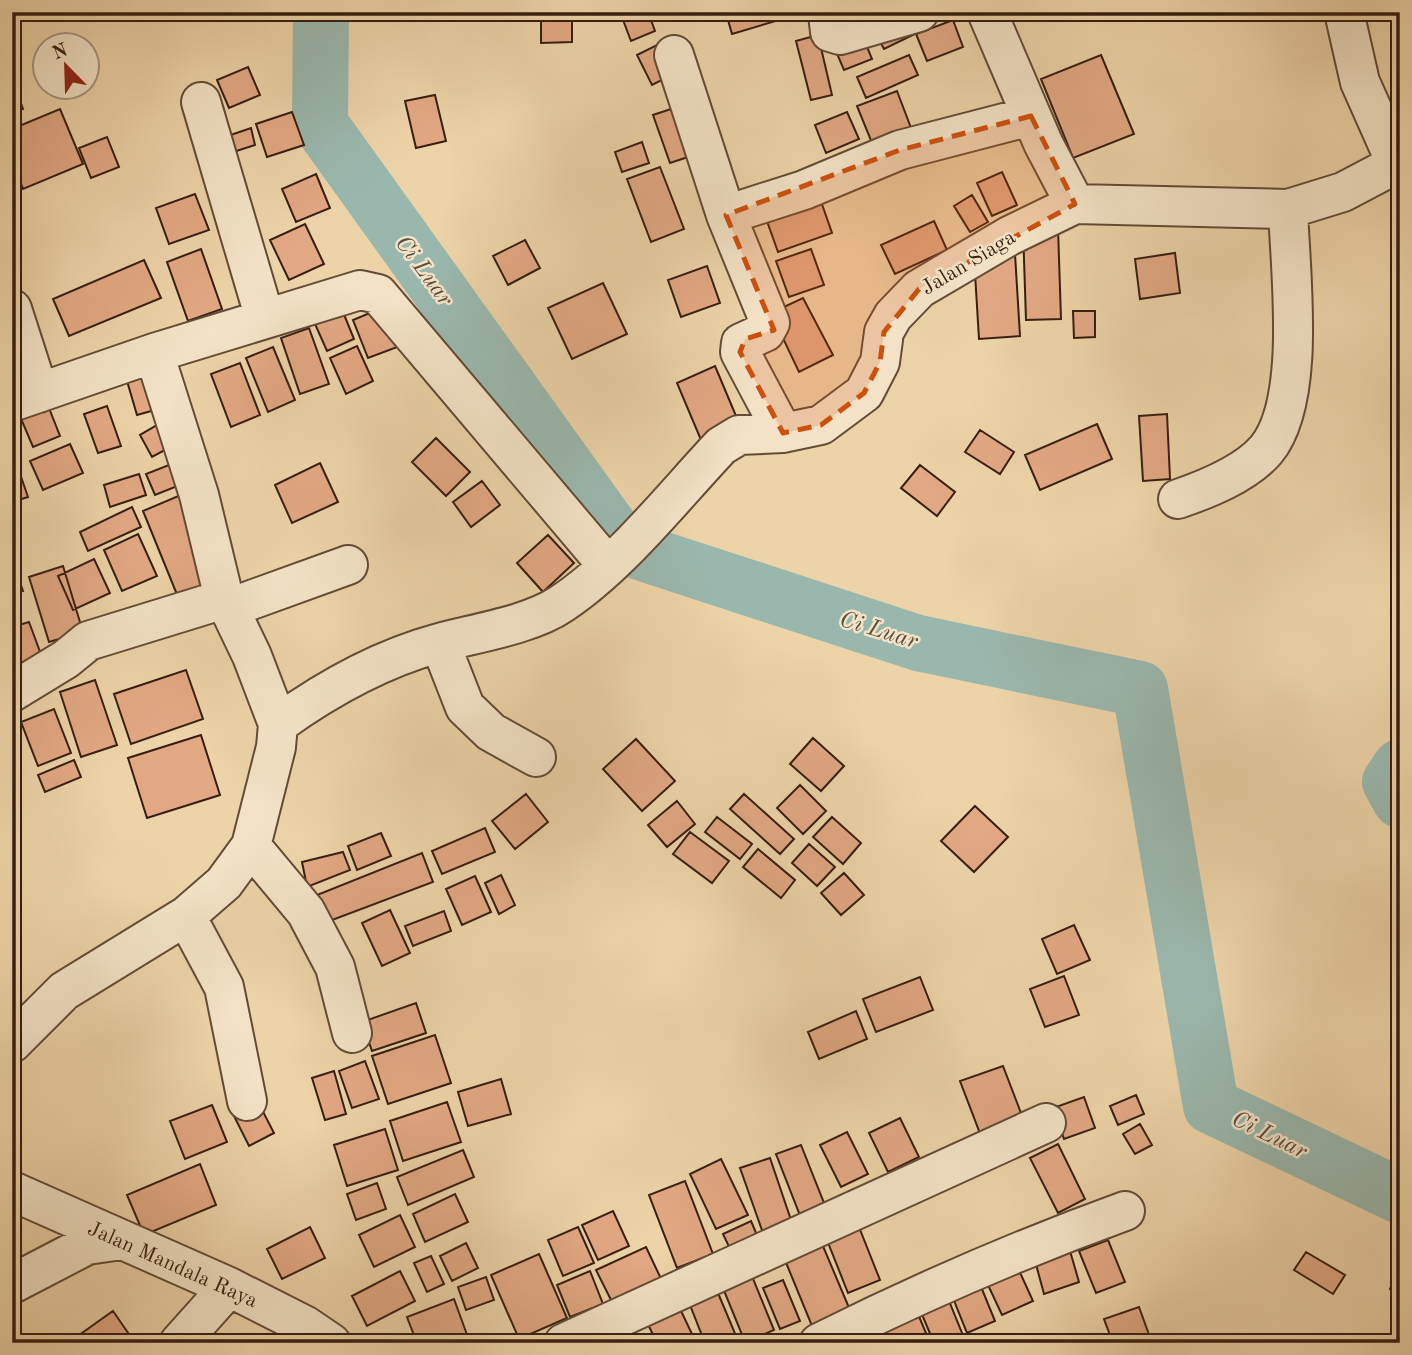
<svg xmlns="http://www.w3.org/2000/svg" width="1412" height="1355" font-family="'Old Standard TT',serif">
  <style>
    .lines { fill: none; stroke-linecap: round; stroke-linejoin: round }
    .river { stroke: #9ab7ad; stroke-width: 56 }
    .building { fill: #e2a883; stroke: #371e11; stroke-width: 2 }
    .minor-casing { stroke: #644b37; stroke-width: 42 }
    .minor { stroke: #f3e2c6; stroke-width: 38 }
    .marked { fill: #cd500d; fill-opacity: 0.2; stroke: #cd500d; stroke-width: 5; stroke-dasharray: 14 9; stroke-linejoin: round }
    .labels { text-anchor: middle; stroke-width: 5; stroke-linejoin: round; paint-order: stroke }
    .street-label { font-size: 21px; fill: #371e11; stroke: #f3e2c6 }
    .water-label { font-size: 23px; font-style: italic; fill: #554c40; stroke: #f3e2c6 }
  </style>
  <rect width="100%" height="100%" fill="#edd3a8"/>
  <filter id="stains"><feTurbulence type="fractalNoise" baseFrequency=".00286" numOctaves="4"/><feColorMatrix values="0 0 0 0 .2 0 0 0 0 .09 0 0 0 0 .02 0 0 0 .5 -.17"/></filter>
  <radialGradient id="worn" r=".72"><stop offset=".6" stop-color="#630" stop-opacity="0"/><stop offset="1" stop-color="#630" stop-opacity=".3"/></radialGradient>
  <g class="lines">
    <path class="river" d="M321,12L320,124L624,547L918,643L1140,689L1211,1106L1400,1196
      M1400,767L1390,782L1400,800"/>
  </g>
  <path class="building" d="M541,12H572V42L541,43Z
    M620,12H648L655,31L631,41Z
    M777,12L779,20L732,34L726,13Z
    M1061,12H1163V15L1062,21Z
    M953,20L963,47L927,61L916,34Z
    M923,30L884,49L877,36Z
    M818,35L832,95L811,100L796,41Z
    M863,37L872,59L844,70L835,49Z
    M657,45L672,75L652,85L637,55Z
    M909,55L918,75L866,98L857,77Z
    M1101,55L1134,134L1073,158L1041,79Z
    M248,67L260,95L229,108L217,80Z
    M13,82L23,109L12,113V83Z
    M897,91L911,128L872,143L857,106Z
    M435,95L446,141L416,148L405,101Z
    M680,106L697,154L670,163L653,115Z
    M60,109L83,164L23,189L12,162V129Z
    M292,112L304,145L267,157L256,124Z
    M847,112L859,139L826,153L815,125Z
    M251,128L255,145L221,156L216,140Z
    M107,137L119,167L91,178L79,148Z
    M642,142L649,163L622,172L615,152Z
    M660,167L684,229L651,242L627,179Z
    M1002,172L1017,205L992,216L977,183Z
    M316,174L330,208L296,222L282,189Z
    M817,190L832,233L778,252L763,210Z
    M195,194L209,230L169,244L156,208Z
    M972,195L988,222L970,232L954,206Z
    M934,221L947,250L895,274L881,245Z
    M305,224L324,264L289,280L270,240Z
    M1058,228L1061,319L1026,320L1023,229Z
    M525,240L540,268L508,285L493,256Z
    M201,249L222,309L188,321L167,262Z
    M811,249L824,285L789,297L776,261Z
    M1175,253L1180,293L1140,299L1135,259Z
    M1015,254L1020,336L979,339L974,257Z
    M144,260L161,298L69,336L53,299Z
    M707,266L720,303L681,317L668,280Z
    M603,283L627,334L572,359L548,308Z
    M803,298L833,355L799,372L771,313Z
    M384,307L400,346L368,358L353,320Z
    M1073,311H1095V337L1074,338Z
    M343,312L354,339L327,351L315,324Z
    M309,328L329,384L300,394L281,338Z
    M357,346L373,381L346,394L330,358Z
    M273,347L295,400L268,412L246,358Z
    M240,363L260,415L231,427L211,374Z
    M715,366L739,423L701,440L677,383Z
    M159,371L169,406L137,415L127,381Z
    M47,403L60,436L33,447L19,414Z
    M107,406L121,446L98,453L84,414Z
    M1167,414L1170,479L1143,481L1139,416Z
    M171,417L180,442L152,457L140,435Z
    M1097,424L1112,459L1040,490L1025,455Z
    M980,430L1014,452L1000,474L965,452Z
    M436,438L470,472L446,496L412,462Z
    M70,444L83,473L43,490L30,461Z
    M184,459L190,481L155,495L146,474Z
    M320,463L338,502L292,523L275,485Z
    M17,465L28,497L12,502V467Z
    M920,465L955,492L937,516L901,488Z
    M139,474L146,495L110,507L104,485Z
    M482,481L500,505L471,527L453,502Z
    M183,494L215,587L178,597L143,511Z
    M132,507L141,527L88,551L80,532Z
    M138,534L157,576L122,591L104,550Z
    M548,535L574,563L543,592L517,563Z
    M94,559L110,593L73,610L58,576Z
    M12,560L23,591L12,595Z
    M63,566L83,632L49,642L29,577Z
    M29,622L43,660L12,671V627Z
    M186,670L203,719L131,744L114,694Z
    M95,680L117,745L81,757L60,692Z
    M54,709L71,753L38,766L21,722Z
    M201,735L220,795L147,818L128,758Z
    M813,738L844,766L821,791L790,764Z
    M636,739L675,781L642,811L603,769Z
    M74,760L81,777L45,792L38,775Z
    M800,785L826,811L803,834L777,808Z
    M526,794L548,822L515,849L492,821Z
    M744,794L794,839L780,854L730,809Z
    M677,801L695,824L667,847L648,825Z
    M975,806L1008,837L974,872L941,841Z
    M717,817L752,844L740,859L705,832Z
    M832,817L861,843L843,864L813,837Z
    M485,828L495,852L442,874L432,851Z
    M690,832L729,861L712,883L673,854Z
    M381,833L391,856L357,870L348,846Z
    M809,844L835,867L817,886L792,863Z
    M758,849L795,880L781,898L743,867Z
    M343,852L350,870L307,887L302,862Z
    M422,853L433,882L319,925L307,899Z
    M844,873L864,895L841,915L821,893Z
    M501,875L515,905L499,914L485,883Z
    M475,876L491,912L462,925L446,889Z
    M390,910L410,953L382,966L362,923Z
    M444,911L451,931L413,946L405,926Z
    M1074,925L1090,960L1057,974L1042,939Z
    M1064,976L1079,1015L1045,1027L1030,989Z
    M920,977L933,1010L876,1032L863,999Z
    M416,1003L426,1033L372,1051L362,1022Z
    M856,1011L867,1039L819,1059L808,1032Z
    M435,1035L451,1083L388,1104L372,1056Z
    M365,1061L379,1099L352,1108L339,1071Z
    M1003,1066L1024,1121L981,1136L960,1081Z
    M334,1071L346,1114L325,1120L312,1078Z
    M501,1079L511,1114L468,1126L458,1092Z
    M1136,1095L1144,1114L1118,1125L1110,1106Z
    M1084,1097L1095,1128L1064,1139L1053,1108Z
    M258,1102L274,1133L249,1146L233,1114Z
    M447,1102L461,1142L403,1161L390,1121Z
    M212,1105L227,1142L185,1159L170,1121Z
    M900,1118L919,1157L888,1172L869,1133Z
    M1140,1124L1152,1145L1135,1154L1123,1134Z
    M385,1129L398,1170L347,1186L334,1145Z
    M847,1132L868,1174L841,1187L820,1145Z
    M1058,1144L1085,1199L1058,1213L1030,1158Z
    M801,1145L826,1208L801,1218L776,1154Z
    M463,1150L474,1177L408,1205L397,1177Z
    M770,1158L792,1223L763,1233L740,1168Z
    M721,1159L748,1215L716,1229L690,1174Z
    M200,1164L216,1205L144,1235L127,1195Z
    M685,1181L713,1254L677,1268L649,1195Z
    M377,1183L386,1209L356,1220L347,1194Z
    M455,1194L468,1222L425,1242L413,1214Z
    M613,1211L629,1246L598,1260L582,1225Z
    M400,1215L415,1247L374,1267L359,1235Z
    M751,1221L759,1240L732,1253L723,1234Z
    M857,1222L880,1280L848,1293L825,1235Z
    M310,1227L325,1258L282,1279L267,1249Z
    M578,1227L594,1263L563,1276L548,1240Z
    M817,1232L850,1310L812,1326L780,1248Z
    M1108,1240L1125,1282L1096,1293L1079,1251Z
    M466,1243L478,1268L452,1281L440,1256Z
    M1068,1244L1079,1282L1044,1294L1034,1257Z
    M646,1247L663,1283L614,1306L596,1270Z
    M1306,1252L1345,1275L1333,1294L1294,1270Z
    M539,1254L567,1318L519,1339L491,1275Z
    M1012,1255L1033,1301L1002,1315L981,1270Z
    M431,1256L444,1284L427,1292L414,1263Z
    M1400,1263V1292L1390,1289Z
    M747,1264L774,1330L745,1342L718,1276Z
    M400,1271L415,1301L367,1326L352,1296Z
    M590,1271L603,1304L570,1317L557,1285Z
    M975,1272L995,1321L967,1333L947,1283Z
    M486,1277L494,1300L466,1310L458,1287Z
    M783,1280L800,1321L780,1329L763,1288Z
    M943,1286L964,1338L953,1343H934L915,1298Z
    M718,1293L739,1343H705L690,1305Z
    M673,1294L692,1334L673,1343H657L641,1310Z
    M454,1299L470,1343H417L407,1317Z
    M915,1307L926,1333L904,1343H879L871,1326Z
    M1139,1307L1152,1343H1113L1104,1319Z
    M113,1311L135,1343H68Z
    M631,1322L640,1343H584Z"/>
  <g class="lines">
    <defs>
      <path id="minor" d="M987,12L1043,143L1075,204
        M1344,12L1360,82L1396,163
        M828,14L830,32L840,35L919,12
        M674,55L726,215
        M201,102L265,319
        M12,309L39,393
        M154,353L199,495L221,586
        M12,402L154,353L360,290L378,294L608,566
        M783,433L740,352L741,343L765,332L770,323L726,215L804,190L900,150L1031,116
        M1178,499C1207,489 1245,474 1266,450C1307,401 1290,271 1288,209
        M229,608L348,565
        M440,643L465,707L491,732L536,757
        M12,692L66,659L88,641L221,600L229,608L252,656L278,724L276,747L251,846L224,883L186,916L64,991L12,1043
        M278,724C328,688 380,659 439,643C476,633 530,625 561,604C619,566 673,497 721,446L739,435L783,433L821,425L864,393L880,362L884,332L893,316L919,289L1009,236L1075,204L1288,209L1343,192L1400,162
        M251,846L306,912L335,967L352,1033
        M186,916L224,987L247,1101
        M12,1191L229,1287L306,1326L331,1343
        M12,1284L87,1245L122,1240
        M179,1343L229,1287
        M564,1343L1046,1123
        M819,1343C919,1293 1020,1249 1125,1211"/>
    </defs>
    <use href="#minor" class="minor-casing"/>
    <use href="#minor" class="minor"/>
  </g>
  <path class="marked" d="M1031,116L1075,204L919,289L884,332L880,362L864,393L821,425L783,433L740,352L745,339L774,330L726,215L900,150Z"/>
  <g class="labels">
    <g class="street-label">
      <text transform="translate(968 262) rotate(-31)" y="7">Jalan Siaga</text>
      <text transform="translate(173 1264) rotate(24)" y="7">Jalan Mandala Raya</text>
    </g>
    <g class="water-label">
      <text transform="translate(425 270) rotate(54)" y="8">Ci Luar</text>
      <text transform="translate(879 629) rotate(17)" y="8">Ci Luar</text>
      <text transform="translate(1270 1134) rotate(26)" y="8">Ci Luar</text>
    </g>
  </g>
  <rect width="1412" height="1355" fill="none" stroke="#edd3a8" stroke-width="42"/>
  <rect x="14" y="14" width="1384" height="1327" fill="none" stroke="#371e11" stroke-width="3.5"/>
  <rect x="21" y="21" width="1370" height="1313" fill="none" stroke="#371e11" stroke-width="2"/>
  <g transform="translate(66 66) rotate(337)"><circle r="33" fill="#f3e2c6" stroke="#a8947e" stroke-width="2"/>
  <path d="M0-5L12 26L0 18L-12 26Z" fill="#8f2418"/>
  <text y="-10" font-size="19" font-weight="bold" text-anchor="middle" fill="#371e11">N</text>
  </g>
  <rect width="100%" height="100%" filter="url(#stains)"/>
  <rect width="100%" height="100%" fill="url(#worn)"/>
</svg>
